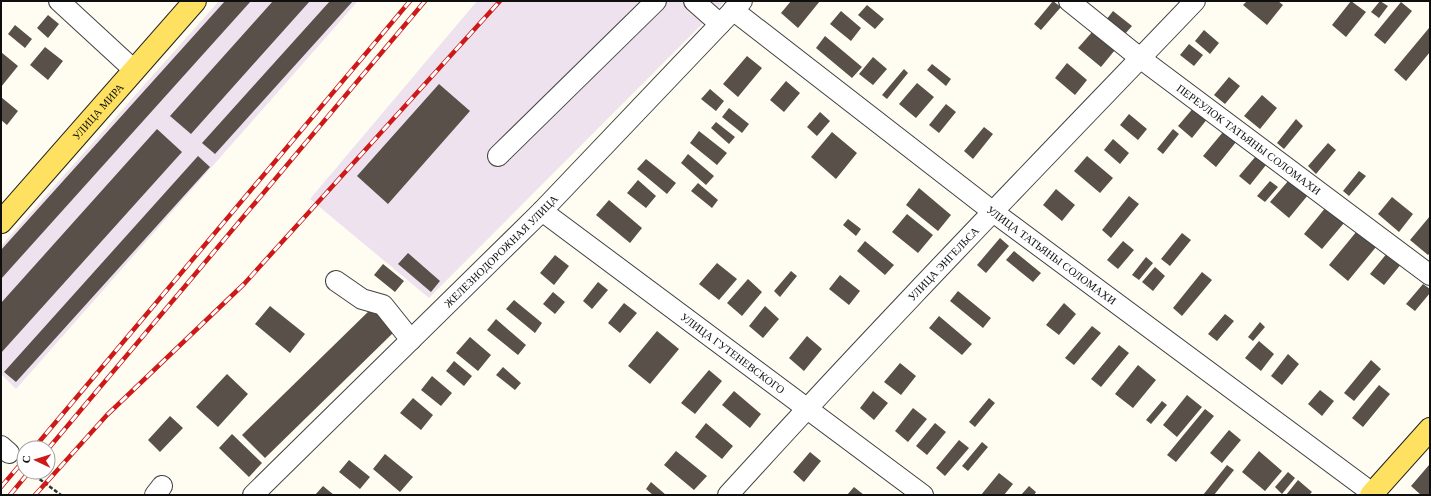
<svg xmlns="http://www.w3.org/2000/svg" width="1431" height="496" font-family="'Times New Roman',serif">
  <style>
    .industrial { fill: #ede2ee }
    .building { fill: #59504a }
    .lines { fill: none; stroke-linecap: round; stroke-linejoin: round }
    .minor-casing { stroke: #424242; stroke-width: 22 }
    .major-casing { stroke: #202020; stroke-width: 24 }
    .path { stroke: #313131; stroke-width: 2.5; stroke-dasharray: 4 2; stroke-linecap: butt }
    .minor { stroke: #fff; stroke-width: 20 }
    .major { stroke: #ffe161; stroke-width: 22 }
    .rail-casing { stroke: #cd1918; stroke-width: 4.5 }
    .rail { stroke: #fff; stroke-width: 3; stroke-dasharray: 9; stroke-linecap: butt }
    .labels { text-anchor: middle; stroke-width: 4; stroke-linejoin: round; paint-order: stroke }
    .street-label { font-size: 11px; fill: #0f0f0f; stroke: #fff }
  </style>
  <rect width="100%" height="100%" fill="#fffdf1"/>
  <path class="industrial" d="M219,1H358L16,389L1,374V246Z
    M477,1H725L429,298L310,199Z"/>
  <path class="building" d="M225,1H251L1,279V250Z
    M273,1H310L191,134L170,116Z
    M330,1H353L215,154L202,143Z
    M791,1H820L798,28L781,13Z
    M1053,1L1061,7L1041,30L1034,24Z
    M1247,1H1278L1283,5L1267,25L1243,5Z
    M1351,1L1366,12L1346,37L1332,25Z
    M1380,1L1388,6L1379,18L1371,12Z
    M1401,2L1412,11L1385,44L1374,35Z
    M867,5L884,19L875,29L858,15Z
    M841,11L861,28L851,41L830,24Z
    M1113,11L1132,26L1124,35L1106,20Z
    M48,15L59,24L48,38L37,28Z
    M15,25L32,39L25,48L8,34Z
    M1429,28L1430,29V52L1406,81L1394,70Z
    M1204,30L1219,43L1210,54L1195,41Z
    M1093,31L1115,50L1101,67L1078,48Z
    M825,36L862,67L852,78L816,48Z
    M1189,44L1203,55L1194,66L1180,55Z
    M45,47L63,61L48,80L30,65Z
    M1,52L18,66L1,87Z
    M747,56L762,68L738,97L723,84Z
    M873,57L887,69L873,85L859,74Z
    M1067,63L1087,80L1075,95L1055,78Z
    M932,64L951,79L946,86L927,70Z
    M904,69L908,73L887,99L882,95Z
    M1229,77L1240,86L1225,104L1214,95Z
    M786,81L800,93L784,112L770,100Z
    M917,83L934,97L916,118L899,104Z
    M439,84L470,111L388,204L357,176Z
    M710,89L724,101L716,111L701,99Z
    M1262,95L1277,108L1260,129L1244,116Z
    M1,97L18,111L7,125L1,120Z
    M946,104L956,112L939,133L929,125Z
    M1195,106L1208,118L1192,138L1178,126Z
    M729,108L749,124L742,133L722,117Z
    M820,112L830,121L817,136L807,127Z
    M1129,114L1147,129L1138,140L1120,125Z
    M1296,119L1303,126L1284,149L1277,143Z
    M716,122L735,137L729,144L711,128Z
    M984,127L993,134L973,159L964,151Z
    M157,129L182,152L1,353V303Z
    M1173,129L1179,134L1163,154L1157,149Z
    M699,131L727,153L717,165L690,143Z
    M832,132L857,153L836,179L811,157Z
    M1223,132L1236,142L1216,167L1203,156Z
    M1113,139L1129,153L1120,164L1104,150Z
    M1328,143L1336,150L1316,174L1308,166Z
    M688,154L714,176L706,185L681,163Z
    M198,156L210,167L16,382L4,372Z
    M1087,156L1113,178L1100,193L1074,171Z
    M1256,156L1266,165L1250,185L1239,176Z
    M646,159L676,183L667,194L637,169Z
    M1359,171L1366,176L1349,196L1343,191Z
    M638,180L656,196L646,208L627,193Z
    M1289,180L1308,195L1289,218L1270,202Z
    M1270,181L1278,187L1265,202L1257,196Z
    M698,183L718,200L712,208L691,191Z
    M919,188L951,215L938,231L906,205Z
    M1056,189L1075,205L1062,221L1043,205Z
    M1129,196L1139,204L1111,238L1102,230Z
    M1392,197L1413,214L1399,232L1378,214Z
    M609,200L642,228L630,243L596,215Z
    M1326,207L1344,223L1322,249L1304,234Z
    M907,214L933,235L918,253L892,232Z
    M1430,216V253L1428,255L1410,240Z
    M848,219L861,229L856,236L843,225Z
    M1357,231L1376,247L1348,281L1329,265Z
    M1182,233L1191,240L1170,266L1161,259Z
    M1000,238L1009,246L986,273L977,265Z
    M865,241L894,265L885,275L857,251Z
    M1123,241L1134,250L1118,269L1107,260Z
    M1014,251L1041,273L1033,282L1006,260Z
    M1388,252L1402,263L1384,285L1370,274Z
    M408,253L440,281L431,292L398,264Z
    M555,255L569,266L554,285L540,273Z
    M1146,257L1153,263L1139,280L1132,275Z
    M717,263L737,279L719,300L699,284Z
    M383,264L404,281L395,292L374,275Z
    M1155,267L1165,276L1153,291L1142,282Z
    M791,271L797,276L780,297L774,291Z
    M1202,272L1212,280L1182,316L1173,308Z
    M840,275L860,291L849,305L829,289Z
    M748,279L762,292L742,316L727,303Z
    M598,282L608,290L592,309L583,301Z
    M1423,284L1430,289V293L1415,311L1406,304Z
    M958,291L991,318L983,328L950,301Z
    M553,292L565,302L555,314L543,304Z
    M514,300L542,323L535,333L506,309Z
    M624,303L637,313L620,333L608,323Z
    M1064,303L1076,314L1059,335L1046,325Z
    M270,306L305,334L290,353L255,324Z
    M765,306L779,319L763,338L749,326Z
    M372,308L394,332L265,458L242,435Z
    M1225,314L1234,321L1217,341L1208,334Z
    M939,316L972,344L962,355L929,328Z
    M496,319L526,345L518,355L487,330Z
    M1260,322L1265,327L1253,341L1248,337Z
    M1092,326L1101,333L1074,365L1065,358Z
    M657,331L679,349L650,384L628,366Z
    M807,336L822,349L804,371L789,358Z
    M470,337L491,355L478,371L456,353Z
    M1259,341L1274,354L1261,371L1245,358Z
    M1119,345L1129,353L1101,387L1091,379Z
    M1288,354L1299,364L1282,385L1271,376Z
    M1371,360L1381,369L1354,401L1344,393Z
    M454,361L472,376L464,386L446,371Z
    M900,363L916,376L901,395L884,382Z
    M1138,365L1156,380L1133,408L1115,394Z
    M503,367L521,383L515,390L496,375Z
    M709,370L722,381L695,414L681,403Z
    M227,374L248,394L218,427L196,407Z
    M432,376L452,393L441,406L421,390Z
    M1379,385L1390,394L1363,427L1352,418Z
    M1320,390L1334,401L1322,416L1308,404Z
    M734,391L761,414L750,428L722,405Z
    M873,391L888,403L874,420L860,408Z
    M1187,395L1202,407L1177,437L1163,425Z
    M413,398L433,415L421,430L400,413Z
    M989,398L995,403L975,427L969,422Z
    M1162,401L1167,405L1151,424L1146,420Z
    M913,408L927,419L908,442L895,431Z
    M1205,409L1214,416L1176,462L1167,455Z
    M170,416L183,428L160,452L148,440Z
    M706,423L733,446L722,459L695,437Z
    M935,423L946,432L927,455L916,446Z
    M1229,430L1241,440L1222,463L1210,453Z
    M232,434L262,463L249,477L219,448Z
    M959,440L969,448L945,476L936,468Z
    M982,442L988,447L968,471L962,466Z
    M676,451L707,476L694,490L664,465Z
    M1259,451L1282,471L1265,491L1242,472Z
    M810,452L821,461L804,482L793,472Z
    M385,454L413,477L400,492L373,469Z
    M349,460L370,477L360,489L339,472Z
    M1227,465L1234,470L1214,495H1203Z
    M1429,465L1430,466V495H1421L1411,486Z
    M1288,472L1295,478L1282,494L1275,487Z
    M999,473L1013,484L1004,495H981Z
    M1298,480L1312,492L1309,495H1286Z
    M651,482L666,495H653L646,489Z
    M323,486L334,495H315Z
    M1029,486L1036,492L1034,495H1021Z
    M854,487L864,495H847Z"/>
  <g class="lines">
    <defs>
      <g id="minor">
        <path d="M59,1L134,70"/>
        <path d="M694,1L720,24"/>
        <path id="s1" d="M1069,1L1140,58L1430,275"/>
        <path id="s2" d="M733,10L992,211L1375,495"/>
        <path d="M498,156L656,1"/>
        <path id="s3" d="M542,211L923,495"/>
        <path d="M336,281L362,299L383,305L411,340"/>
        <path d="M1,446L9,453"/>
        <path d="M155,495L162,486"/>
        <path id="s4" d="M253,495L542,211L742,1"/>
        <path id="s5" d="M728,495C880,327 1038,165 1195,1"/>
      </g>
      <g id="major">
        <path id="s6" d="M1,222L195,1"/>
        <path d="M1371,495L1430,429"/>
      </g>
    </defs>
    <use href="#minor" class="minor-casing"/>
    <use href="#major" class="major-casing"/>
    <path class="path" d="M30,472L61,495"/>
    <use href="#minor" class="minor"/>
    <use href="#major" class="major"/>
    <defs>
      <path id="rail" d="M34,448L410,1
        M48,449L425,1
        M1,487L24,460
        M10,495L29,472
        M35,495L107,415L244,284L500,1"/>
    </defs>
    <use href="#rail" class="rail-casing"/>
    <use href="#rail" class="rail"/>
  </g>
  <g class="labels">
    <g class="street-label">
      <text dy="4" stroke="none"><textPath href="#s6" startOffset="147">УЛИЦА МИРА</textPath></text>
      <text dy="4" stroke="none"><textPath href="#s1" startOffset="227">ПЕРЕУЛОК ТАТЬЯНЫ СОЛОМАХИ</textPath></text>
      <text dy="4" stroke="none"><textPath href="#s4" startOffset="348">ЖЕЛЕЗНОДОРОЖНАЯ УЛИЦА</textPath></text>
      <text dy="4" stroke="none"><textPath href="#s2" startOffset="402">УЛИЦА ТАТЬЯНЫ СОЛОМАХИ</textPath></text>
      <text dy="4" stroke="none"><textPath href="#s5" startOffset="316">УЛИЦА ЭНГЕЛЬСА</textPath></text>
      <text dy="4" stroke="none"><textPath href="#s3" startOffset="238">УЛИЦА ГУТЕНЕВСКОГО</textPath></text>
    </g>
  </g>
  <rect width="1431" height="496" fill="none" stroke="#0f0f0f" stroke-width="4"/>
  <g transform="translate(36 460) rotate(274)"><circle r="19" fill="#ffffff" stroke="#9f9f9f"/>
  <path d="M0-3L7 15L0 10L-7 15Z" fill="#cd1918"/>
  <text y="-6" font-size="11" font-weight="bold" text-anchor="middle" fill="#0f0f0f">С</text>
  </g>
</svg>
